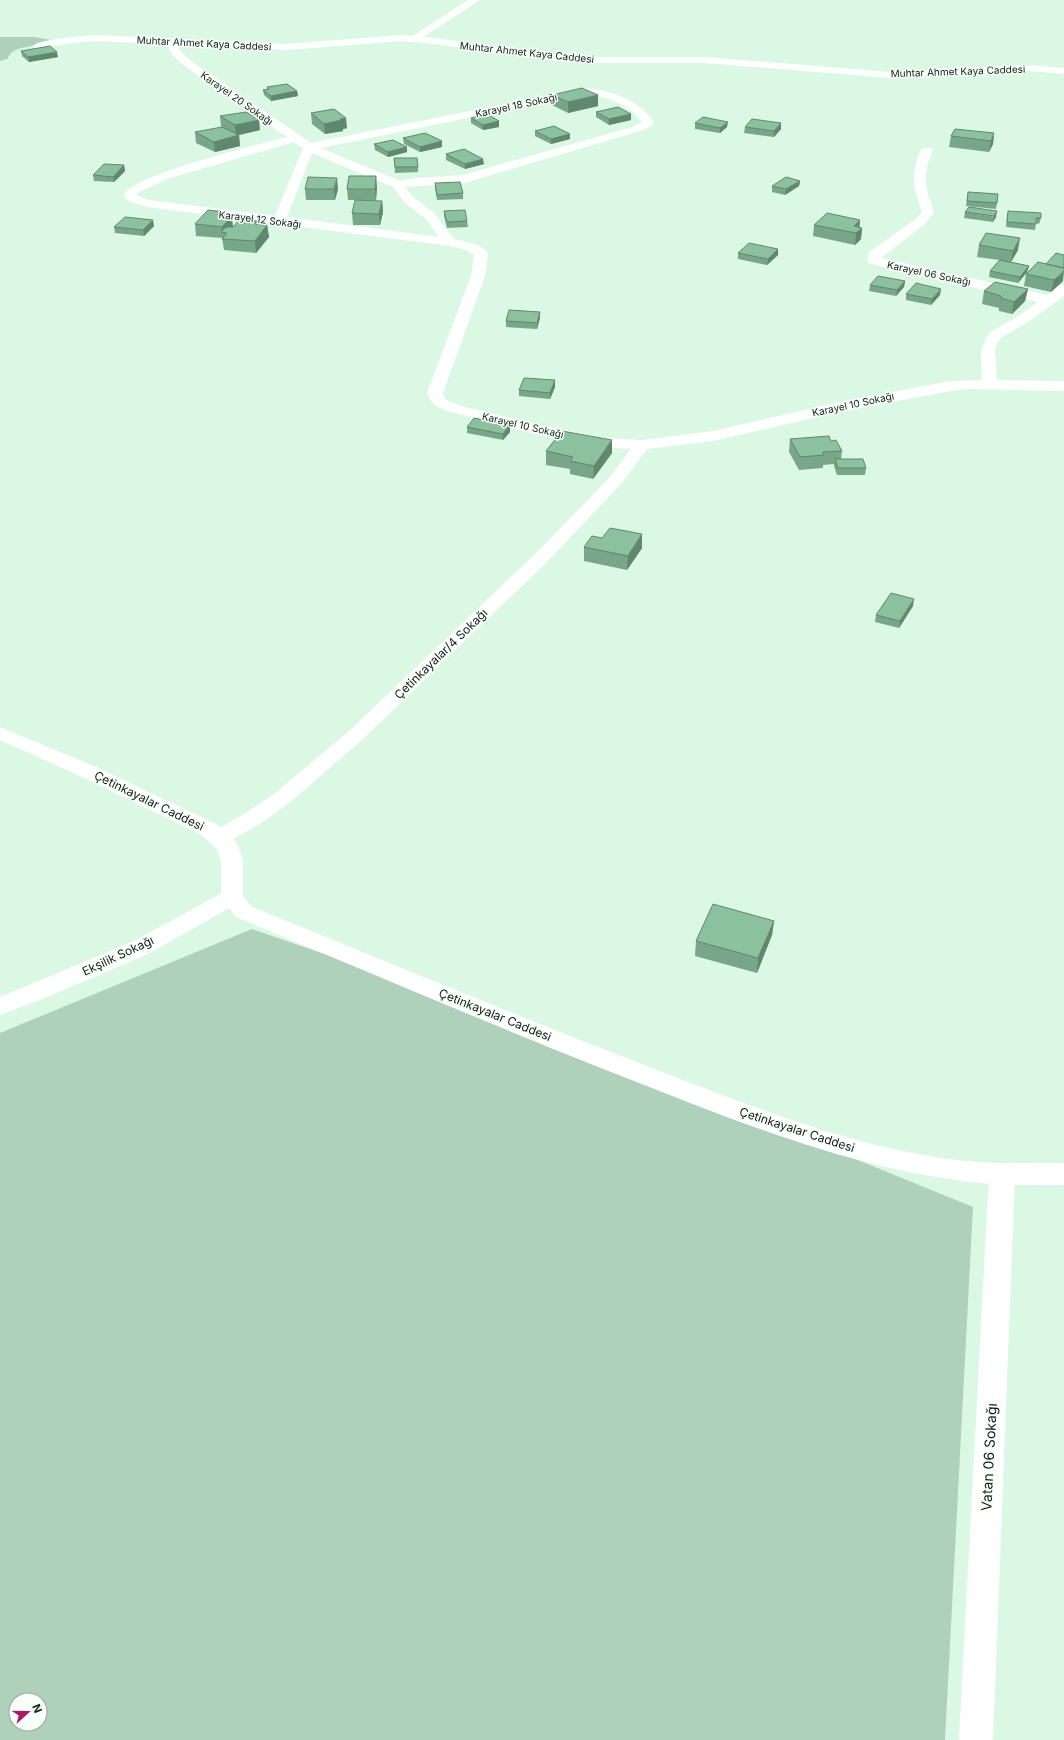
<svg xmlns="http://www.w3.org/2000/svg" width="1064" height="1740" font-family="Inter,sans-serif">
  <style>
    .green { fill: #afd1bb; fill-rule: evenodd }
    .lines { fill: none; stroke-linecap: round; stroke-linejoin: round }
    .minor { fill: #fff; fill-rule: evenodd }
    .tertiary { fill: #fff; fill-rule: evenodd }
    .wall { fill: #78a688 }
    .shaded-wall { fill: #61876f }
    .building { fill: #8bc19e; stroke: #61876f }
    .labels { text-anchor: middle; stroke-width: 3; stroke-linejoin: round; paint-order: stroke }
    .far-street-label { font-size: 10px; fill: #121d16; stroke: #f9fffb }
    .street-label { font-size: 12px; fill: #121d16; stroke: #f9fffb }
    .near-street-label { font-size: 14px; fill: #121d16; stroke: #f9fffb }
  </style>
  <rect width="100%" height="100%" fill="#dbf8e5"/>
  <path class="green" d="M0,37H34L51,40L48,42L18,49L12,52L7,59L0,61Z
    M252,929L505,1016L973,1207L945,1740H0V1033ZM16,1700H40V1724H16Z"/>
  <g class="lines">
    <path class="minor" d="M468,0H480L417,41L413,42L408,39Z
      M170,39L174,40L181,52L194,63L311,143L584,88C611,90 638,99 654,122L651,126L640,131L464,183L405,187L413,197L434,213L454,239L475,244L483,248L488,254L485,276L443,393L444,397L448,401L461,406L535,424L605,438L642,440L713,431L835,403L950,381L982,380L981,351L986,338L992,331L1020,315L1038,302L886,268L869,263L867,260L869,252L917,218L922,212C913,188 910,174 921,150L923,148H931L933,150C922,174 925,188 934,212L925,224L881,258L1047,295L1059,286L1064,285V296L1030,321L1002,337L998,342L995,351L997,380L1064,381V391L969,389L950,391L835,413L713,441L647,449L621,484L548,561L364,738L288,804L260,824L226,843L218,845L210,843L207,838L210,833L244,814L274,794L350,730L536,553L609,478L631,449C570,446 510,427 451,412C439,408 431,405 427,393L471,276L474,255L466,250L450,246L147,207L126,200L124,194C138,173 256,145 287,137L186,67L173,56L165,42ZM584,94C605,96 629,104 642,122L632,127L463,175L415,178L400,181L321,148ZM294,142L303,148L275,216L149,200L136,195L139,192L167,179ZM312,153L393,187L405,203L426,219L439,237L287,217Z
      M232,889L240,892L243,897L240,902L148,954L45,998L0,1015V997L132,942L224,892Z
      M1002,1163L1011,1167L1015,1174L993,1740H959L989,1174L993,1167Z"/>
    <path class="tertiary" d="M96,35L286,44L401,35L434,38L556,55L597,57H705L890,72L1028,65L1064,68V74L1028,71L890,78L705,63H597L556,61L434,44L401,41L286,50L96,41L70,43L38,49L33,46C39,39 84,36 96,35Z
      M0,727L94,766L216,824L235,841L238,846L243,861V896L252,907C376,957 499,1009 624,1057C733,1099 848,1148 965,1161C998,1164 1031,1163 1064,1163V1185C1030,1185 996,1186 963,1181C841,1166 724,1116 611,1072C485,1022 361,969 236,917L221,897V861L217,849L200,834L80,776L0,740Z"/>
  </g>
  <path class="wall" d="M21,51L58,57L29,62L22,56Z
    M267,87L297,91L298,96L271,101L264,95L263,90L267,89Z
    M552,95L598,106L568,113L552,105Z
    M596,112L631,120L609,125L596,117Z
    M311,113L347,128L343,129V131L325,134L312,124Z
    M220,116L260,130L239,135L240,146L215,152L196,143L195,132L224,128L221,126Z
    M471,118L499,127L483,130L471,123Z
    M695,123L727,127L720,133L695,129Z
    M745,127L781,129L774,137L744,133Z
    M535,131L570,134V139L551,144L535,136Z
    M994,133L993,144L989,152L949,147L951,136Z
    M403,138L442,147L420,152L404,144Z
    M374,144L407,147V152L388,157L375,150Z
    M446,154L484,164L465,169L446,160Z
    M394,158L418,167V172L395,173Z
    M124,165L125,171L114,182L94,181L93,175Z
    M800,181L799,186L785,195L772,192V186Z
    M435,183L463,193V199L437,200L435,188Z
    M377,187L376,200H348L347,189Z
    M305,189H338L335,200H306Z
    M968,192L997,203L996,209L966,206Z
    M382,201L383,212L380,225H353L352,213Z
    M444,211L467,221L468,227L447,228L444,216Z
    M1008,211L1041,218L1039,224L1036,223L1035,230L1006,227L1007,216Z
    M227,212V215L233,227L258,224L267,225L269,237L256,253L224,250L222,238L196,236L195,224Z
    M965,212L996,217L993,222L964,218Z
    M860,220L859,227L862,228L861,239L855,245L813,236L814,225Z
    M154,226L144,236L115,233L114,227Z
    M979,245L1018,250L1011,262L1029,266L1027,272L1018,283L989,277L990,271L999,260L977,257Z
    M738,253L778,255L767,265L738,259Z
    M1026,274L1063,281L1051,292L1024,286Z
    M905,281L904,287L896,296L869,291L870,285Z
    M1028,289L1025,301L1012,314L999,311V308L982,304L984,291Z
    M906,294L940,295L931,305L906,300Z
    M540,312V318L537,329L506,327V321Z
    M555,387L550,399L519,396V390Z
    M510,425V432L503,440L467,433V427Z
    M790,439L842,451L841,459L866,468L865,475H837L834,466V464L823,465V468L799,470L789,452Z
    M612,440V453L593,479L570,474V469L546,465V451Z
    M642,534V548L627,570L584,561V547L602,538Z
    M913,606L899,628L875,622L876,615Z
    M774,921L772,935L757,973L695,956L696,941Z"/>
  <path class="shaded-wall" d="M57,52L58,57L29,62L28,57Z
    M297,91L298,96L271,101V96Z
    M598,95V106L568,113V102Z
    M631,114V120L609,125V119Z
    M346,118L347,128L343,129V131L325,134L324,124L340,119Z
    M259,120L260,130L239,135L240,146L215,152L214,142L236,135L235,125Z
    M499,121V127L483,130V125Z
    M728,122L727,127L720,133V128Z
    M781,123V129L774,137V131Z
    M994,133L993,144L989,152L991,141Z
    M570,134V139L551,144V139Z
    M442,141V147L420,152V147Z
    M407,147V152L388,157V152Z
    M483,159L484,164L465,169V164Z
    M124,165L125,171L114,182L113,177Z
    M376,176L377,187L376,200L375,189Z
    M337,178L338,189L335,200L334,189Z
    M800,181L799,186L785,195L786,189Z
    M382,201L383,212L380,225L379,214Z
    M997,211L996,217L993,222L994,216Z
    M227,212L228,220L232,216L233,227L222,232V227L224,215Z
    M153,220L154,226L144,236L143,230Z
    M860,220L859,231L862,228L861,239L855,245L856,233L854,226Z
    M267,225L269,237L256,253L255,241Z
    M1020,238L1018,250L1011,262L1013,251Z
    M778,249V255L767,265L768,259Z
    M1029,266L1027,272L1018,283L1020,277Z
    M1064,271L1063,281L1051,292L1054,280Z
    M905,281L904,287L896,296L897,290Z
    M941,289L940,295L931,305L932,299Z
    M1028,289L1025,301L1012,314L1014,302Z
    M540,312V318L537,329V323Z
    M555,380V387L550,399V393Z
    M510,425V432L503,440V434Z
    M612,440V453L593,479L594,466Z
    M642,534V548L627,570L628,556Z
    M914,599L913,606L899,628L900,621Z
    M774,921L772,935L757,973L758,958Z"/>
  <path class="building" d="M50,46L57,52L28,57L21,51Z
    M287,84L297,91L271,96L263,90L269,89L267,87Z
    M582,88L598,95L568,102L552,95Z
    M618,107L631,114L609,119L596,112Z
    M334,109L346,118L340,119L342,120L324,124L311,113Z
    M246,112L259,120L235,125L220,116Z
    M487,114L499,121L483,125L471,118Z
    M703,117L728,122L720,128L695,123Z
    M752,119L781,123L774,131L745,127Z
    M554,126L570,134L551,139L535,131Z
    M222,127L239,135L214,142L195,132Z
    M955,129L994,133L991,141L951,136Z
    M425,133L442,141L420,147L403,138Z
    M393,140L407,147L388,152L374,144Z
    M464,149L483,159L465,164L446,154Z
    M394,158H417L418,167H395Z
    M104,164L124,165L113,177L93,175Z
    M349,176H376L375,189H347Z
    M308,177L337,178L334,189H305Z
    M786,177L800,181L786,189L772,186Z
    M460,182L463,193L437,195L435,183Z
    M968,192L998,194L997,203L967,201Z
    M355,200L382,201L379,214L352,213Z
    M969,207L997,211L994,216L965,212Z
    M208,210L227,212L224,215L232,216L222,227L195,224Z
    M465,210L467,221L447,222L444,211Z
    M1008,211L1041,213V218H1036V224L1007,222Z
    M827,213L860,220L854,226L862,228L856,233L814,225Z
    M125,217L153,220L143,230L114,227Z
    M239,220L257,221L255,224L267,225L255,241L222,239L227,233L221,232L226,227H233Z
    M986,233L1020,238L1013,251L979,245Z
    M749,243L778,249L768,259L738,253Z
    M1056,253L1064,255V268L1046,264Z
    M1000,260L1029,266L1020,277L990,271Z
    M1038,262L1064,268V271L1054,280L1026,274Z
    M878,276L905,281L897,290L870,285Z
    M995,282L1028,289L1014,302L1001,298V296L984,291Z
    M916,283L941,289L932,299L906,294Z
    M509,310L540,312L537,323L506,321Z
    M524,378L555,380L550,393L519,390Z
    M474,418L510,425L503,434L467,427Z
    M562,431L612,440L594,466L570,461L573,457L546,451Z
    M829,436L831,441L836,440L842,451L823,452L824,455L800,457L790,439Z
    M835,459H863L866,468H838Z
    M610,528L642,534L628,556L584,547L592,536L602,538Z
    M891,593L914,599L900,621L876,615Z
    M713,904L774,921L758,958L696,941Z"/>
  <g class="labels">
    <g class="far-street-label">
      <text transform="translate(204 43) rotate(3)" y="4">Muhtar Ahmet Kaya Caddesi</text>
      <text transform="translate(527 52) rotate(6)" y="4">Muhtar Ahmet Kaya Caddesi</text>
      <text transform="translate(958 71) rotate(-2)" y="4">Muhtar Ahmet Kaya Caddesi</text>
      <text transform="translate(237 98) rotate(35)" y="4">Karayel 20 Sokağı</text>
      <text transform="translate(516 105) rotate(-12)" y="4">Karayel 18 Sokağı</text>
      <text transform="translate(260 219) rotate(7)" y="4">Karayel 12 Sokağı</text>
      <text transform="translate(929 273) rotate(12)" y="4">Karayel 06 Sokağı</text>
      <text transform="translate(853 404) rotate(-12)" y="4">Karayel 10 Sokağı</text>
      <text transform="translate(523 425) rotate(13)" y="4">Karayel 10 Sokağı</text>
    </g>
    <g class="street-label">
      <text transform="translate(441 654) rotate(-44)" y="4">Çetinkayalar/4 Sokağı</text>
      <text transform="translate(149 801) rotate(26)" y="4">Çetinkayalar Caddesi</text>
      <text transform="translate(118 956) rotate(-25)" y="4">Ekşilik Sokağı</text>
      <text transform="translate(495 1015) rotate(22)" y="4">Çetinkayalar Caddesi</text>
      <text transform="translate(797 1130) rotate(18)" y="4">Çetinkayalar Caddesi</text>
    </g>
    <g class="near-street-label">
      <text transform="translate(989 1457) rotate(-87)" y="5">Vatan 06 Sokağı</text>
    </g>
  </g>
  <g transform="translate(28 1712) rotate(69)"><circle r="19" fill="#f9fffb" stroke="#9da59f"/>
  <path d="M0-3L7 15L0 10L-7 15Z" fill="#a51d66"/>
  <text y="-6" font-size="11" font-weight="bold" text-anchor="middle" fill="#121d16">N</text>
  </g>
</svg>
